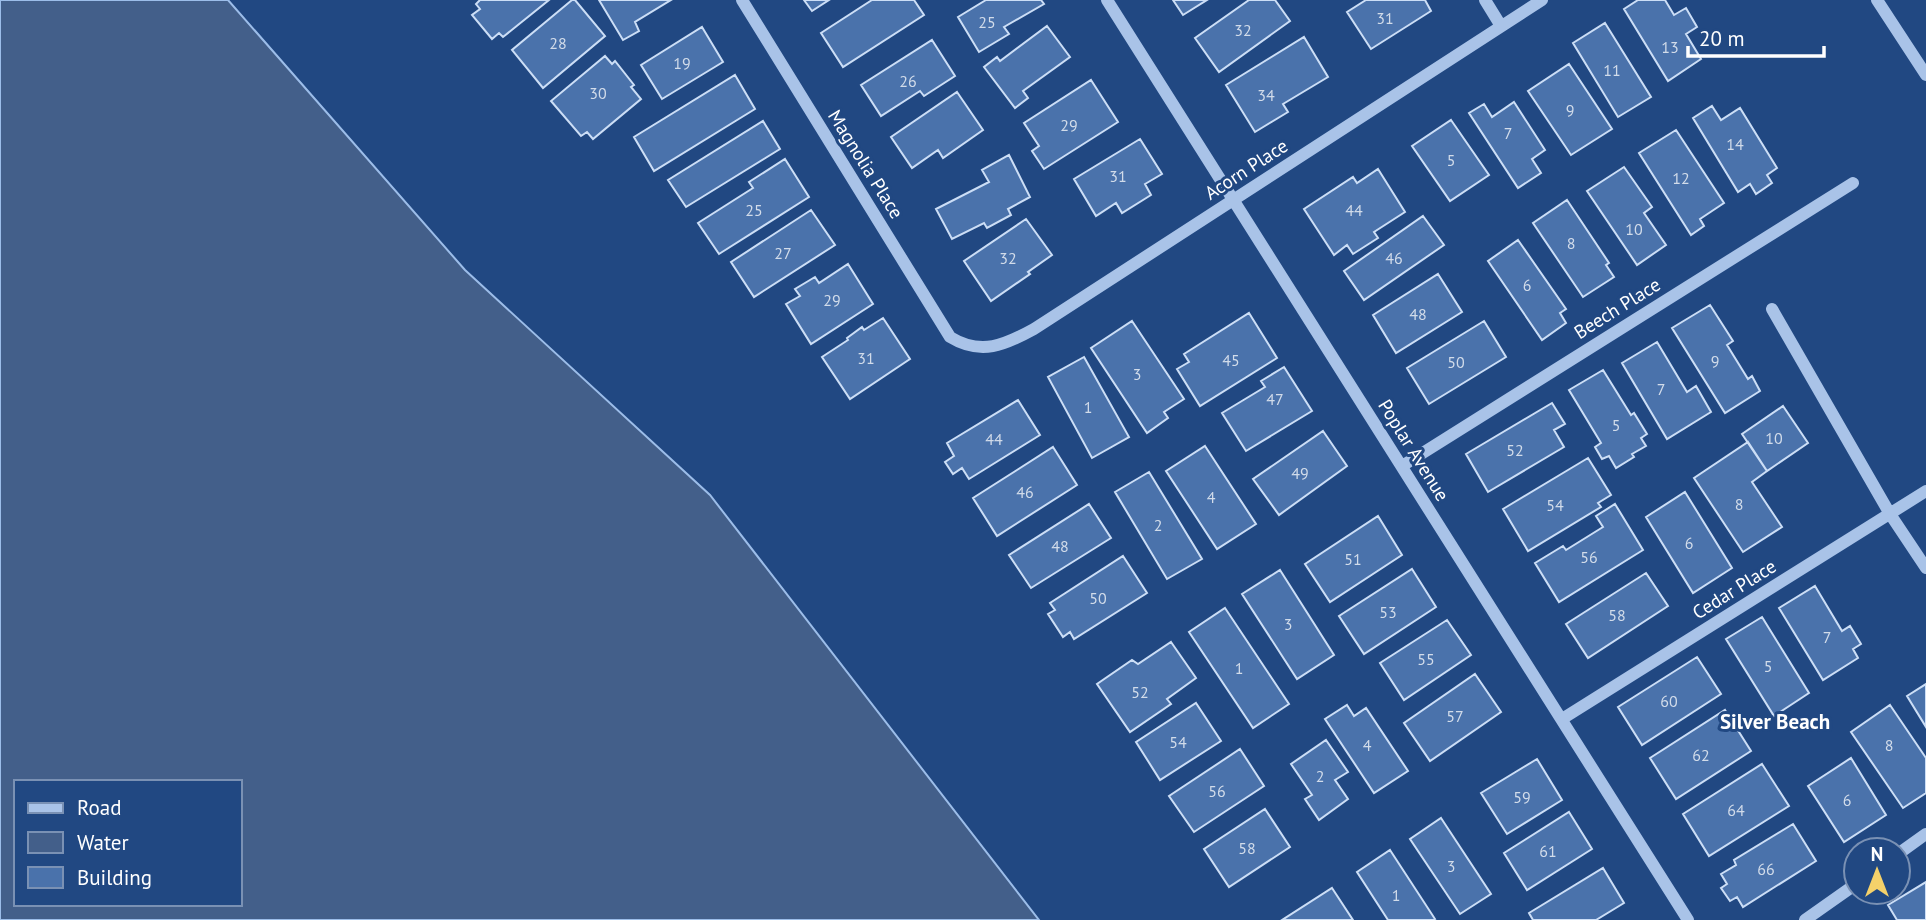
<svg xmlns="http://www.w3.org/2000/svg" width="1926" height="920" font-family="'PT Sans',sans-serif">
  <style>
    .water { fill: #435f8a; stroke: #9cbde9; stroke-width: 2; fill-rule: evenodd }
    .building { fill: #4a72ab; stroke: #ccdef6; stroke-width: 2 }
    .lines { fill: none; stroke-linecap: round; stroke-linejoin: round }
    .minor { stroke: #a9c3e8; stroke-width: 12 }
    .labels { text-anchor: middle; stroke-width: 6; stroke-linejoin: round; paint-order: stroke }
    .number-label { font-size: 16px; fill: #d2dcea }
    .street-label { font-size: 19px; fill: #fff; stroke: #214882 }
    .neighbourhood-label { font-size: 21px; font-weight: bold; fill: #fff; stroke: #214882 }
  </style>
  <rect width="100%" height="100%" fill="#214882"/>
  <path class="water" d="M0,0H228L465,270L710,495L1039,920H0ZM16,782H240V904H16Z"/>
  <path class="building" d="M480,0H549L503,37L499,33L492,39L472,15L480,9L476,4Z
    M572,0H575L605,36L543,88L512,50Z
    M599,0H671L635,22L639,31L623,40Z
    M804,0H829L812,11Z
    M872,0H914L924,15L843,67L821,33Z
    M986,0H1041L1044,4L1004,27L1009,34L979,52L958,17Z
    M1173,0H1207L1183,15Z
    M1249,0H1275L1290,21L1219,72L1195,38Z
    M1366,0H1425L1431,11L1371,49L1347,12Z
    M1638,0H1665L1674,15L1686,8L1697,27L1686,34L1701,59L1668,81L1624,9Z
    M1605,23L1651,97L1618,117L1573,43Z
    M1047,26L1070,57L1023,91L1028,98L1015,108L984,67L997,57L1000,61Z
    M702,27L723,62L662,99L641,65Z
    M1304,37L1328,77L1283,104L1288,112L1255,132L1226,85Z
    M932,40L955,76L924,96L920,91L881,116L861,85Z
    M605,56L612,64L615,61L634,85L631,87L641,99L593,139L587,132L581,136L551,101Z
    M1569,64L1612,129L1571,155L1528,91Z
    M735,75L755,109L654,171L634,137Z
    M1091,80L1118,122L1044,169L1032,151L1039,146L1024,123Z
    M957,92L983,130L943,158L938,150L912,168L891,137Z
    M1514,102L1545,150L1532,159L1541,173L1518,188L1469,113L1484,104L1492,117Z
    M1712,106L1721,120L1740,108L1777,168L1767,175L1772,183L1756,194L1750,184L1738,192L1693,118Z
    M1451,120L1489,175L1450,201L1412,146Z
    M763,121L780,149L686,207L668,180Z
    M1676,130L1724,203L1700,219L1704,226L1691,235L1639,153Z
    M1140,139L1162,174L1145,184L1151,195L1122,213L1116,203L1096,216L1074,179Z
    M1009,155L1030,197L1008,209L1011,215L987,228L984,223L952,239L936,209L989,182L982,170Z
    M785,159L809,197L719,254L698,223L753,188L749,182Z
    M1624,167L1652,207L1644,213L1666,245L1637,265L1587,191Z
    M1378,169L1405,212L1374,232L1378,238L1353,254L1347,245L1334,255L1304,209L1353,177L1357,183Z
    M1567,200L1609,263L1606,265L1614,277L1583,297L1533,223Z
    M811,210L835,245L754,297L731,262Z
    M1423,216L1444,245L1364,300L1344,271Z
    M1026,219L1052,255L1028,272L1030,274L991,301L964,261Z
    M1518,240L1566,309L1560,313L1566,323L1542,340L1488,261Z
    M848,264L873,304L811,344L786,304L800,296L795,289L815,277L819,283Z
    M1438,274L1462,312L1396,353L1373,315Z
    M1710,305L1733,341L1727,345L1748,379L1752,376L1760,391L1725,413L1672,328Z
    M1249,313L1277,358L1200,406L1177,369L1189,362L1184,354Z
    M883,318L910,359L850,399L822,357L848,340L847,338L862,327L864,330Z
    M1132,321L1184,399L1164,412L1168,418L1147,433L1091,348Z
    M1484,321L1506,357L1429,404L1407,368Z
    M1657,342L1687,392L1696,386L1711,412L1667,439L1622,363Z
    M1084,357L1129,437L1092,458L1048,377Z
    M1284,367L1312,411L1246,451L1222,413L1265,387L1261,381Z
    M1603,370L1631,415L1634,413L1647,434L1641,438L1646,446L1632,454L1634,457L1616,468L1609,456L1602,459L1595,447L1601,443L1569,390Z
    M1018,400L1040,435L969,479L962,468L953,474L945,462L954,456L947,443Z
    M1552,403L1565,424L1554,430L1564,447L1488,492L1466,454Z
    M1783,406L1808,443L1767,471L1742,434Z
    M1323,431L1347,466L1279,515L1253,479Z
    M1748,442L1767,471L1752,482L1782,527L1743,552L1694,478Z
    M1205,446L1256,524L1217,549L1166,471Z
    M1053,447L1077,485L997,536L973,498Z
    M1588,458L1611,495L1598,503L1601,507L1528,551L1503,509Z
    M1149,472L1202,559L1167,579L1115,492Z
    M1685,492L1732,568L1693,593L1646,517Z
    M1089,504L1111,538L1031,588L1009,555Z
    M1615,504L1643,550L1559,602L1535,563L1563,546L1566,550L1603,527L1596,516Z
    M1378,516L1402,555L1330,602L1305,564Z
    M1123,556L1147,593L1074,639L1070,632L1063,637L1048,614L1055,610L1050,603Z
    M1412,569L1436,607L1364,654L1339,616Z
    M1280,570L1334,655L1297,679L1242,594Z
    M1646,573L1668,606L1588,658L1566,624Z
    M1815,586L1842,631L1850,626L1861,644L1853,649L1858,658L1823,680L1779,608Z
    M1225,608L1289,704L1253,728L1189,632Z
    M1762,617L1809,693L1774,716L1726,639Z
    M1447,620L1471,655L1404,700L1380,663Z
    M1171,642L1196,678L1167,699L1171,704L1130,732L1097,684L1132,660L1138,664Z
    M1697,657L1721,694L1642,745L1618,707Z
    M1475,674L1501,712L1430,761L1404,723Z
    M1926,684V727L1907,696Z
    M1196,703L1221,741L1160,780L1136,742Z
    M1347,705L1354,716L1366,708L1408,771L1374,793L1325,719Z
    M1890,705L1926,758V793L1903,808L1851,732Z
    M1725,710L1751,751L1676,799L1650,758Z
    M1326,740L1348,772L1335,780L1348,799L1319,820L1305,799L1312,795L1291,764Z
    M1240,749L1264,786L1194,832L1169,796Z
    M1851,758L1886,815L1844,842L1808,786Z
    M1537,759L1562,800L1507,834L1481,793Z
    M1762,764L1789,806L1709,856L1683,814Z
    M1265,809L1290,847L1229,887L1204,849Z
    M1569,812L1592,849L1527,890L1504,853Z
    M1441,818L1491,894L1460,914L1410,839Z
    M1793,824L1816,861L1743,907L1737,897L1730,901L1721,888L1727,884L1721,874L1736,865L1734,860Z
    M1390,850L1435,919L1433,920H1388L1357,872Z
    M1603,868L1624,903L1596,920H1533L1529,913Z
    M1926,882V920H1897L1888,905Z
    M1332,888L1353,920H1282Z"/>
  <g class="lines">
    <path class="minor" d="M742,0L950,337C981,356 1005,345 1034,329L1542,0
      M1107,0L1688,920
      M1485,0L1501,26
      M1877,0L1926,75
      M1772,309L1890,514L1926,568
      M1402,466L1853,183
      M1562,719L1926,491
      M1898,854L1926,834
      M1805,920L1856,884"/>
  </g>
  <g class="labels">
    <g class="number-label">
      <text x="1385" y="24">31</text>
      <text x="987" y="28">25</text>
      <text x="1243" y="36">32</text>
      <text x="558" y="49">28</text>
      <text x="1670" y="53">13</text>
      <text x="682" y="69">19</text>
      <text x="1612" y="76">11</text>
      <text x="908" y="87">26</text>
      <text x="598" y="99">30</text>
      <text x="1266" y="101">34</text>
      <text x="1570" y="116">9</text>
      <text x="1069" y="131">29</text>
      <text x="1508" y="139">7</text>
      <text x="1735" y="150">14</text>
      <text x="1451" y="166">5</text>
      <text x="1118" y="182">31</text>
      <text x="1681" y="184">12</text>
      <text x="754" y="216">25</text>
      <text x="1354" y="216">44</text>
      <text x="1634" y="235">10</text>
      <text x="1571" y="249">8</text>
      <text x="783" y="259">27</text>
      <text x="1008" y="264">32</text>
      <text x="1394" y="264">46</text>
      <text x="1527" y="291">6</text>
      <text x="832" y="306">29</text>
      <text x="1418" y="320">48</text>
      <text x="866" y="364">31</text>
      <text x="1231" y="366">45</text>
      <text x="1715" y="367">9</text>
      <text x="1456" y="368">50</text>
      <text x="1137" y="380">3</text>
      <text x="1661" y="395">7</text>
      <text x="1275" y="405">47</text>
      <text x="1088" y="413">1</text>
      <text x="1616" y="431">5</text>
      <text x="1774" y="444">10</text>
      <text x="994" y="445">44</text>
      <text x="1515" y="456">52</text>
      <text x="1300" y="479">49</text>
      <text x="1025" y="498">46</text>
      <text x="1211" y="503">4</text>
      <text x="1739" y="510">8</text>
      <text x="1555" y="511">54</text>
      <text x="1158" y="531">2</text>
      <text x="1689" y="549">6</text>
      <text x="1060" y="552">48</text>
      <text x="1589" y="563">56</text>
      <text x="1353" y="565">51</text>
      <text x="1098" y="604">50</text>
      <text x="1388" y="618">53</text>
      <text x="1617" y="621">58</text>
      <text x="1288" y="630">3</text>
      <text x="1827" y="643">7</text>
      <text x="1426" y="665">55</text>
      <text x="1768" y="672">5</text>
      <text x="1239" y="674">1</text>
      <text x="1140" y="698">52</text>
      <text x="1669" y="707">60</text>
      <text x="1455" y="722">57</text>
      <text x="1178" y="748">54</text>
      <text x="1367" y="751">4</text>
      <text x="1889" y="751">8</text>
      <text x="1701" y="761">62</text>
      <text x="1320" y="782">2</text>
      <text x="1217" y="797">56</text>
      <text x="1522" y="803">59</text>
      <text x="1847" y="806">6</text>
      <text x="1736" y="816">64</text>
      <text x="1247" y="854">58</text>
      <text x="1548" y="857">61</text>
      <text x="1451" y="872">3</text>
      <text x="1766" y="875">66</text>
      <text x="1396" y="901">1</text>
    </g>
    <g class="street-label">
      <text transform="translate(866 164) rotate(58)" y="7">Magnolia Place</text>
      <text transform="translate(1246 169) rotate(-33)" y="7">Acorn Place</text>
      <text transform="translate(1617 308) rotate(-32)" y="7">Beech Place</text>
      <text transform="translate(1414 450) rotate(58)" y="7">Poplar Avenue</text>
      <text transform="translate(1734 589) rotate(-32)" y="7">Cedar Place</text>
    </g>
    <g class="neighbourhood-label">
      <text x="1775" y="729">Silver Beach</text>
    </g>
  </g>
  <rect x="14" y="780" width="228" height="126" fill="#214882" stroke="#7a91b4" stroke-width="2"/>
  <rect x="28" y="803" width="35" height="10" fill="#a9c3e8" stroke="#7a91b4" stroke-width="2"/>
  <text x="77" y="815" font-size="21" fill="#ffffff">Road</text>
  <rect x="28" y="832" width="35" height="21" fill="#435f8a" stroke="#7a91b4" stroke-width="2"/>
  <text x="77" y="850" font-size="21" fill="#ffffff">Water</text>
  <rect x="28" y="867" width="35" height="21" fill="#4a72ab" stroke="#7a91b4" stroke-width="2"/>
  <text x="77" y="885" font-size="21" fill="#ffffff">Building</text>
  <g transform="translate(1877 871)"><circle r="33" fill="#214882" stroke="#7a91b4" stroke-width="2"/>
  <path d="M0-5L12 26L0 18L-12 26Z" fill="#f4d16a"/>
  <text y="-10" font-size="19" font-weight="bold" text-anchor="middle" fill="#ffffff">N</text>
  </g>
  <path d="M1688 46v10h136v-10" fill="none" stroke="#ffffff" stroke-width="3.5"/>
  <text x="1699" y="46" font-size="21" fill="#ffffff" stroke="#214882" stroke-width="5" paint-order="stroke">20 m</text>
</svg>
